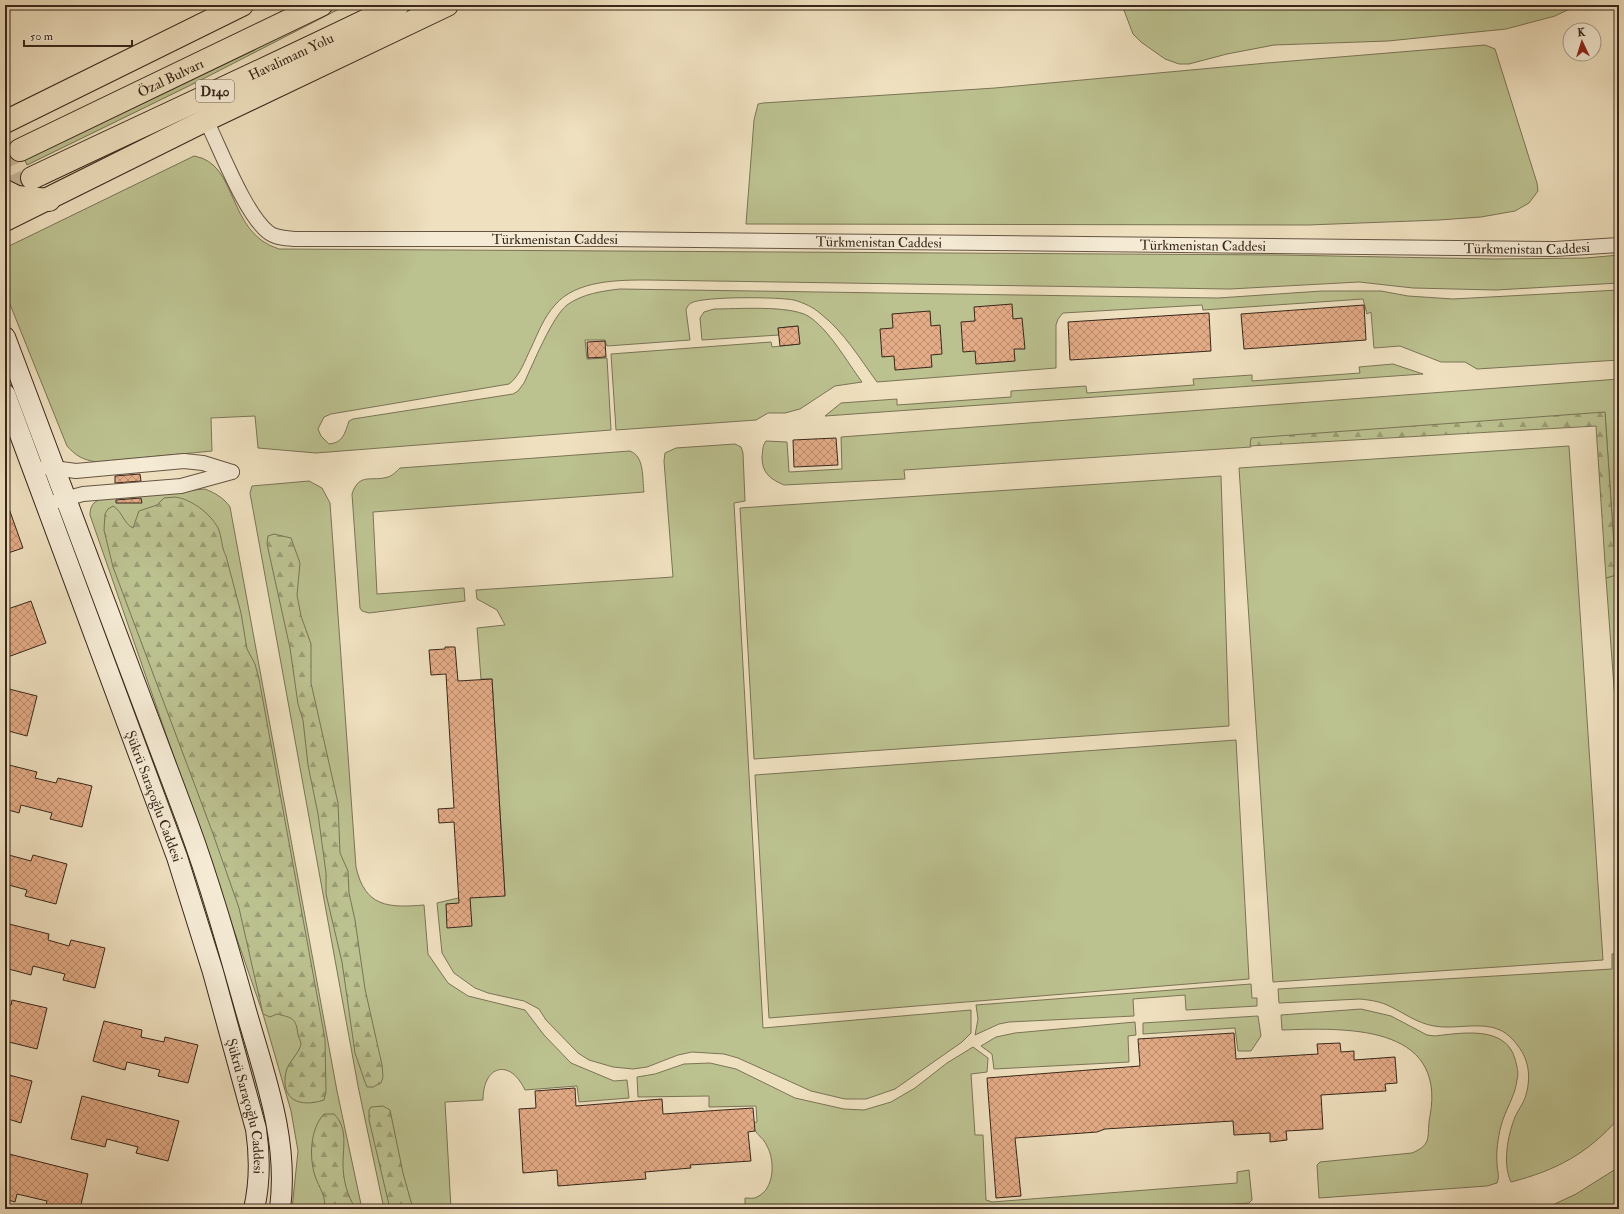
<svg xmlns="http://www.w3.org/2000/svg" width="1624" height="1214" font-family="'IM FELL Double Pica',serif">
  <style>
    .green { fill: #bcc190; stroke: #7a7456 }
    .forest { fill: url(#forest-firs); stroke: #7a7456 }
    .building { fill: url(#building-cross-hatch); stroke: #38271b }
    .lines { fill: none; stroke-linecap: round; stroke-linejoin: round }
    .highway-tunnel { stroke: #cabb9e; stroke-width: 22; stroke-dasharray: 22 11; stroke-linecap: butt }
    .street-casing { stroke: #654; stroke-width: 16 }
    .secondary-casing { stroke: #38271b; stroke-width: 22 }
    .highway-casing { stroke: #38271b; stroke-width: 24 }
    .street { stroke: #f5ebd5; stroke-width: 14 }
    .secondary { stroke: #f5ebd5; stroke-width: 20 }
    .highway { stroke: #efe0bf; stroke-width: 22 }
    .labels { text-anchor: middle; stroke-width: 3; stroke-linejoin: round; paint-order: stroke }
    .shield { fill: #f5ebd5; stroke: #716253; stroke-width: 1 }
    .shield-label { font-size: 13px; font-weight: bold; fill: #38271b }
    .street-label { font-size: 14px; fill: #38271b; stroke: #f5ebd5 }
  </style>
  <defs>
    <pattern id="forest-firs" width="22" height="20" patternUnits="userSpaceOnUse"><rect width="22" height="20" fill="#bcc190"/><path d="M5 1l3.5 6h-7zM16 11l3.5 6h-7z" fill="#9a9d75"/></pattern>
    <pattern id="building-cross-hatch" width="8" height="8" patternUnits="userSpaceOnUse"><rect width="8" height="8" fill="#e4ac87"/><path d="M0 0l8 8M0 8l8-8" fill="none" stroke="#ba8c6e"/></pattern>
  </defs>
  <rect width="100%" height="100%" fill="#efe0bf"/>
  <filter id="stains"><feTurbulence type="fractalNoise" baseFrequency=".005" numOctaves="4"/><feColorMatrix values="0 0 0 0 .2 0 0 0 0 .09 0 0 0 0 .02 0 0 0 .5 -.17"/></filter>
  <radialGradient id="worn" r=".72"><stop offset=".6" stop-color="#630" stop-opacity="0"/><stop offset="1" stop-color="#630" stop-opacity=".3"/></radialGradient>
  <path class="green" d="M332,5H347L197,82L27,165L24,158Z
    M1122,5H1578L1555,16L1506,29L1388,41L1274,45L1227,54L1189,64H1179L1165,59L1141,42L1133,34Z
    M1485,45L1495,49L1537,183L1538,191L1529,203L1515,211L1481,217L1439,220L1308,225L746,224L754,120L758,104L763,103L995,88L1267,63Z
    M194,156C239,163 226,233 279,249L1281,255L1495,259L1586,258L1619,255V283L1496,290L1413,288L1359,282L1230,289L648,280C619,280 576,280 555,305C544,317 538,333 531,348C525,360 520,376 509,384L331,414L324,417L318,429L321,436L329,444C343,443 345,433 349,421L353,419L513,394L518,391L524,383C533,364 552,317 567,305C582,294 602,291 620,289L1218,298L1322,291H1381L1408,296L1453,299L1619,290V360L1477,369L1465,362H1441L1400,346L1374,348L1371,312L1367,314L1363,299L1203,310L1202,305L1063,313L1058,319L1056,325V368L877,382C860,359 844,332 821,314C813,307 804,303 794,300C779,297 704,296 691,303C688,305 687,307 686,310L690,340L607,346L605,340H585L587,359L607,358L611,430L316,453L258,448L255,416L211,418L212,451L97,462C83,460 76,456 67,446L5,292V248Z
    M714,309C737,309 789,305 808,316C829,329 847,362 862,382L835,386L800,409L785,413H768L756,420L616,430L611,354L771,342L772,347L799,344L798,326L778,328L779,335L702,340L700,318L704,312Z
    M1393,364L1423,374L825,416L841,403L897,399V405L1011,397V391L1086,386L1087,393L1194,385L1193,379L1252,375V381L1360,373L1359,367Z
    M1619,379V755L1606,578L1616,575L1605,413L1251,439V447L904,470L905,479L784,485C770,479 762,473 762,457C763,451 762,446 766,441L787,442L789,472L842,469L841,437Z
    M735,444L741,447L743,453L745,501L734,503L763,1028L971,1010V1033L962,1042L895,1089L866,1099H845L811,1091L738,1058L724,1054L692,1052L678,1055L647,1067L633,1069L613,1067L589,1060L578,1053L546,1020L539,1009L524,1001L488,993L475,988L454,973L442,953L437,903L458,898L505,895L492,679H481L477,628L505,625L497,610L477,599L476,590L673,577L664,461L665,453L676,448Z
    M1569,446L1603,960L1273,982L1239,468Z
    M630,451C645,457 642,478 644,492L373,512L377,594L464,588L465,601L369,613L362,611L360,608L352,494C359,472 372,482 388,477C392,476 397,471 400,468Z
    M1221,476L1229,726L754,759L740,508Z
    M309,481L322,488L330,503L356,867C365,907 388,908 424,905L428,954L448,983L468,996L525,1010L544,1035L571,1063L614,1081L627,1080L629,1098L579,1102L577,1086L525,1090C510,1058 483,1065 483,1100L445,1102L451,1209H384L358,1086L250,493L252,486Z
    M205,489C215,493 224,498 230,507L337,1091L362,1209H292L298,1151L291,1111L263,1014L90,515C90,506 93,502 101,499Z
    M1236,740L1249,979L769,1018L755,775Z
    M1619,953V1118C1587,1154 1557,1170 1511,1182C1502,1163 1508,1135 1515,1117C1518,1110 1523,1104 1525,1098C1531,1080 1530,1061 1518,1046C1514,1040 1507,1033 1500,1030C1482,1021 1454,1030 1434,1026C1416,1023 1403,1012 1387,1005C1378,1001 1369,1000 1360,999L1279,1003L1278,989L1612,969V954Z
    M1251,984L1252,998H1257V1006L1186,1010L1185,995L1133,999L1134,1016L1009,1022L999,1024L975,1035L978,1019L976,1005Z
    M1361,1009L1391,1016L1427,1035L1435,1036C1461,1033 1506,1025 1515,1059C1517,1066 1519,1073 1517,1080C1515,1097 1505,1110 1501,1126C1498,1138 1496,1151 1497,1163C1497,1170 1500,1176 1497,1183L1487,1186L1319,1198L1317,1165L1320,1162L1412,1153C1434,1144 1426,1135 1430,1116C1447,1023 1343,1028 1282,1030L1281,1015Z
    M1258,1016L1261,1036L1251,1051H1238L1235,1028L1143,1034V1023Z
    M1135,1022L1136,1035L1128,1036L1129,1062L994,1069L992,1054L981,1046L996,1037L1015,1033Z
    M973,1047L988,1058L987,1072L971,1074L975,1135H983L986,1200L992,1202L1237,1183V1172L1249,1170L1252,1200L1249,1203L1167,1209H745V1198C749,1198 754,1199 757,1197C775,1189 775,1160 767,1146C762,1135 756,1137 752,1123L757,1122L756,1106L709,1107V1096L638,1097L637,1077L655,1074L684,1064L710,1063L736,1069L795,1098L844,1109L864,1110L891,1102L915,1088L947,1063Z
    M1619,1167V1209H1544L1576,1194Z"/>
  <path class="forest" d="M1605,412L1616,575L1606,578L1596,426L1250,446L1251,438Z
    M175,497C191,499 210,513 218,528C222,536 221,547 226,556L241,613L247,649L255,664L259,679L325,1039L326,1092L324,1100C300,1108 280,1100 286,1072C288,1062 299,1054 301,1044C301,1042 299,1038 298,1035C296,1018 293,1018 277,1014L270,1017L263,1014L239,908L212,831L113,567L104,530L105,514L108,509L113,506C123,512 123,523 133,528L139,511L157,505L164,498Z
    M274,534L291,538L300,563L297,595L301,616L311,644V683L338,803L340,853L348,871L349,893L355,920L365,989L382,1065L383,1077L381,1083L373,1087H367L365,1082L355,1053L342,962L326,894V873L318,814L308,765L303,720L298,704L290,648L267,544L268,536Z
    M383,1106L390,1110L403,1173L413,1209H390L369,1120V1110L371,1107Z
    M324,1114H334C348,1128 343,1146 343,1164C343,1179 347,1196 356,1209H324C327,1197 319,1188 315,1176C309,1157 310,1129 324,1114Z"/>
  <path class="building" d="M1012,304L1013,319L1022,318L1025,349H1014L1015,361L976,364L975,351L963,352L961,322L975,321L974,307Z
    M1364,305L1366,340L1244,349L1241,314Z
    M930,311L931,326L940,325L942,354L931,355L932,367L895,370L894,356L882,357L880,329L893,328L892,314Z
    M1209,313L1211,351L1070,360L1068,322Z
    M798,326L800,344L780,346L778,328Z
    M605,341L606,357L588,358L587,342Z
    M836,438L838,465L794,467L793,440Z
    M140,474L141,481L115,483V476Z
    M141,498L142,503H116V500Z
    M5,503H7L23,548L5,554Z
    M31,601L46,643L5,658V610Z
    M445,647H455L458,681L492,679L505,896L470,898L472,926L447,928L446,904L459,903L454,822L439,823L438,809L454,808L446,674L431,675L429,650L445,649Z
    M5,688L37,696L27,736L5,730Z
    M5,764L37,772L35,778L56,783L58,778L92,786L82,827L50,819L52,813L21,805L19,813L5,809Z
    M5,854L31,861L33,855L67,864L56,904L25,896L27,890L5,884Z
    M9,924L49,934L48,940L69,946L71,940L105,948L95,988L63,980L65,974L33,966L31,975L5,968V940Z
    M12,1000L47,1008L37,1049L5,1041V1004L11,1005Z
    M104,1021L142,1030L141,1037L164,1042L165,1037L198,1045L188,1083L158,1076L160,1070L127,1062L125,1070L93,1061Z
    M1234,1033L1236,1059L1318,1054L1317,1044L1340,1043L1341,1052L1354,1051V1060L1395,1057L1397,1083L1385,1084L1386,1091L1321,1095L1323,1129L1286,1131L1287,1140L1270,1142V1133L1234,1135L1233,1121L1105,1129L1097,1132L1015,1138L1021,1196L996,1198L987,1078L1140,1066L1138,1039Z
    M5,1074L32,1081L21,1123L5,1118Z
    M575,1088L576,1106L662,1099L663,1114L753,1108L755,1131L748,1132L751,1161L690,1165L691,1168L645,1172L646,1179L558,1186L557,1170L523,1173L519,1109L536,1108L535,1091Z
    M82,1096L179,1121L168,1161L136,1153L138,1147L107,1139L105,1147L71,1139Z
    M5,1153L88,1174L80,1209H45L47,1201L17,1194L15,1202L5,1199Z"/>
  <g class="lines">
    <path class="highway-tunnel" d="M5,157L20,150
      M5,190L32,178"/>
    <defs>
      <g id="street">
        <path id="s1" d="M206,120C220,148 245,214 268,232C275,238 286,238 294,239H605L1555,249L1619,245"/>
        <path d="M46,467L76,471L184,461L203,463L232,472"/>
        <path d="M57,501L83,494L181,486L232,472"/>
      </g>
      <g id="secondary">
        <path d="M5,337L187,821C210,883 228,947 246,1011C265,1077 289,1140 280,1209"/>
        <path id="s2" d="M5,394L177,857L213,972L256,1129C260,1156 260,1183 254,1209"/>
      </g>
      <g id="highway">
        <path d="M5,122L242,5"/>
        <path id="s3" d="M20,150L321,5"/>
        <path id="s4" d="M32,178C154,120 277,64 398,5"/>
        <path d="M5,191L17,197L49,200"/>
        <path d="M5,220L206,120L447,5"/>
      </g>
    </defs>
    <use href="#street" class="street-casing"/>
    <use href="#secondary" class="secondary-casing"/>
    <use href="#highway" class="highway-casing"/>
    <use href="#street" class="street"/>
    <use href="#secondary" class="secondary"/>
    <use href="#highway" class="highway"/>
  </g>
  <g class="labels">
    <rect class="shield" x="196" y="80" width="38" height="22" rx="3"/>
    <g class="shield-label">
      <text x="215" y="96">D140</text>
    </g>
    <g class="street-label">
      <text dy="5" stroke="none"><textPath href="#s4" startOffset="286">Havalimanı Yolu</textPath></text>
      <text dy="5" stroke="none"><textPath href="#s3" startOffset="167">Özal Bulvarı</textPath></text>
      <text dy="5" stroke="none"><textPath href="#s1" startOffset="417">Türkmenistan Caddesi</textPath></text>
      <text dy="5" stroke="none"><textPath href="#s1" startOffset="741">Türkmenistan Caddesi</textPath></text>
      <text dy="5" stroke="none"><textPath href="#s1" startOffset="1065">Türkmenistan Caddesi</textPath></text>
      <text dy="5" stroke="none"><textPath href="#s1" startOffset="1389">Türkmenistan Caddesi</textPath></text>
      <text dy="5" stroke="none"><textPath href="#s2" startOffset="429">Şükrü Saraçoğlu Caddesi</textPath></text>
      <text dy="5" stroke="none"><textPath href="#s2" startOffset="753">Şükrü Saraçoğlu Caddesi</textPath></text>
    </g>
  </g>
  <rect width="1624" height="1214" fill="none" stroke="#efe0bf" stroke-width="20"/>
  <rect x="6" y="6" width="1612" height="1202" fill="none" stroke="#38271b" stroke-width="2"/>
  <rect x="10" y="10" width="1604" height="1194" fill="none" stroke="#38271b"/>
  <g transform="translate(1582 42) rotate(356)"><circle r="19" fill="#f5ebd5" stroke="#a99d8b"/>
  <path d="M0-3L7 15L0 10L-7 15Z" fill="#8f2418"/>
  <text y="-6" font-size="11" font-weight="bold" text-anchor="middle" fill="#38271b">K</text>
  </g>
  <path d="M24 40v6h108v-6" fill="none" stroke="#38271b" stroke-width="2"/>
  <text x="30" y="40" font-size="12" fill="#38271b" stroke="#f5ebd5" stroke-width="3" paint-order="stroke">50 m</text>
  <rect width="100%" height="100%" filter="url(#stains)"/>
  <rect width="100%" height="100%" fill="url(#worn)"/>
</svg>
